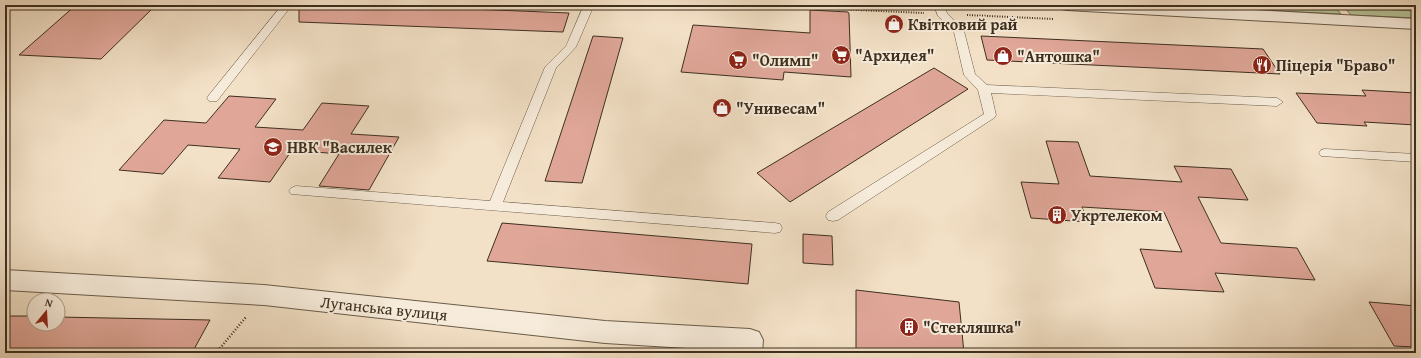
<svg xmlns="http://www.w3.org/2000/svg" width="1421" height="358" font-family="'Gentium Book Plus',serif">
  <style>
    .green { fill: #b6c399; stroke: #7a795c }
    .building { fill: #e0a799; stroke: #3d2f1f }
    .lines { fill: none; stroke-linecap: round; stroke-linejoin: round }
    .service-casing { stroke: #6a5c49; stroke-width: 1 }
    .minor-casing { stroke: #6a5c49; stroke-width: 2 }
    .path-far1 { stroke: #3d2f1f; stroke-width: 2; stroke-dasharray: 1 1.5; stroke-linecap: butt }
    .path { stroke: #3d2f1f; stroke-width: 2.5; stroke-dasharray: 1 2; stroke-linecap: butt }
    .service { fill: #f7ecdb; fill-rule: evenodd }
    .minor { fill: #f7ecdb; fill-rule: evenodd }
    .labels { text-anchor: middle; stroke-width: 4; stroke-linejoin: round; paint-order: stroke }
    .poi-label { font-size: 16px; font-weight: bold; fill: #3d2f1f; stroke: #f7ecdb; text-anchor: start }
    .street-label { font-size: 16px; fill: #3d2f1f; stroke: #f7ecdb }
  </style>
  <rect width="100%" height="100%" fill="#f3e1c7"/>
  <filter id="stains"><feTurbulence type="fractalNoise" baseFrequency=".005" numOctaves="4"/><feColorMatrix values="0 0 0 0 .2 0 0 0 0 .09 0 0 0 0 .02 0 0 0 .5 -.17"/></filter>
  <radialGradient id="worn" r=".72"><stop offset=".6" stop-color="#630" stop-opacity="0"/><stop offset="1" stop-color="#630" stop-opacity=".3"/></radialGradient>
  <path class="green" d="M1229,5L1335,7L1341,14L1232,9Z
    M1344,7L1416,11V18L1351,15Z"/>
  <path class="building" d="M76,5H156L101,59L19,55Z
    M299,5H372L569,13L563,32L299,22Z
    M810,10L848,12L849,14L851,77L784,72L783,80L681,72L693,25L810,33Z
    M593,36L623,38L582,183L545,181Z
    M981,36L1263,49L1280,74L987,60Z
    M934,68L968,89L790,202L757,173Z
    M1362,90L1416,93V125L1364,122L1367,126L1317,123L1296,93L1366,96Z
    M229,96L276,99L255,127L303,130L322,103L369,106L351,134L399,137L369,190L319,186L339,154L292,150L270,182L218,178L240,149L188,145L163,174L119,170L164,120L206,123Z
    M1046,141L1078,142L1090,176L1182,182L1174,166L1231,169L1248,200L1198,197L1221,243L1297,248L1315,280L1215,273L1224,292L1155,288L1140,249L1182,252L1164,212L1082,207L1087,222L1031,218L1021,182L1059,184Z
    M502,223L752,244L748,284L487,261Z
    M803,234L832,236L833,265L803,263Z
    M856,290L959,302L964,353H856Z
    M1369,302L1416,306V347L1394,346Z
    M5,316H34V324H58V317L210,320L192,353H5Z"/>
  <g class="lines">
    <defs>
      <path id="service" d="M282,5H292L217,101H209L207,98L209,95Z
        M584,5H594L576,47L556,68L503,202L775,223L780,224L782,228L780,232L775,233L291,194L289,191L291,188L296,186L490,201L545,67L566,46Z
        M934,5H944L947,13L964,31L975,74L987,85L1277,98L1283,102L1277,106L991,93L996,115L994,118L838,220L833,221L828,220L826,216L828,212L984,114L978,90L964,75L954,32L938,16Z
        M1325,149L1416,154V162L1321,156L1319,153L1321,150Z"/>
      <path id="minor" d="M1058,5H1163L1416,19V29L1067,10L1061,9Z
        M5,270L264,285L605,321L750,329L759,332L763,340L762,353H736V351L605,343L264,305L5,290Z"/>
    </defs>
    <use href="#service" class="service-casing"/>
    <use href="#minor" class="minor-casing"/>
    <path class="path-far1" d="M746,5L924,13
      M967,15L1054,19"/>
    <path class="path" d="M216,353L246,317"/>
    <use href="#service" class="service"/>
    <use href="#minor" class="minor"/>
  </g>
  <defs>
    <symbol id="shop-disc" viewBox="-11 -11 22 22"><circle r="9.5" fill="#8f2418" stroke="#f7ecdb"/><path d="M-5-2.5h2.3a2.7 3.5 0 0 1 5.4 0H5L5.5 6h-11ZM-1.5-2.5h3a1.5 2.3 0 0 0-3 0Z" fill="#fff"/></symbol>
    <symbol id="supermarket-disc" viewBox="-11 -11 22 22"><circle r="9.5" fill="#8f2418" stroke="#f7ecdb"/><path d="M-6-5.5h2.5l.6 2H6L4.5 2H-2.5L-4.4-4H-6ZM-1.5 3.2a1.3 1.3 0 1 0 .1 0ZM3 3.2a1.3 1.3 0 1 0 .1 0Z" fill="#fff"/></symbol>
    <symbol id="restaurant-disc" viewBox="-11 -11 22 22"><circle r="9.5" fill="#8f2418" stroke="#f7ecdb"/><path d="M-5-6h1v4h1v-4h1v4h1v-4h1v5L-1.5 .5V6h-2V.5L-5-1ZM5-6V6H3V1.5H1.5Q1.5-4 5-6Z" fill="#fff"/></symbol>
    <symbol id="school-disc" viewBox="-11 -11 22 22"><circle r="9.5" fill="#8f2418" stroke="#f7ecdb"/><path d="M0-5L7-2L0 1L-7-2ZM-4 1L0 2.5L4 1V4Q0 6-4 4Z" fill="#fff"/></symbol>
    <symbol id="building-disc" viewBox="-11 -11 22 22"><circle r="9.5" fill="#8f2418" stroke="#f7ecdb"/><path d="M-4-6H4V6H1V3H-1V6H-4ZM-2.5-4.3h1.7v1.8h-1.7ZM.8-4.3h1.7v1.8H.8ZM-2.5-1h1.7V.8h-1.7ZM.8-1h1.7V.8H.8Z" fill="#fff"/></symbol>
  </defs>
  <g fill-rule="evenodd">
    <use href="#shop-disc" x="883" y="13" width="22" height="22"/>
    <use href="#supermarket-disc" x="830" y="44" width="22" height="22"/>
    <use href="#shop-disc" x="992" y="45" width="22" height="22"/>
    <use href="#supermarket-disc" x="727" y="49" width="22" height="22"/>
    <use href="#restaurant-disc" x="1251" y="54" width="22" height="22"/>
    <use href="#shop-disc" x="711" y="97" width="22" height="22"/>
    <use href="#school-disc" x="262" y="136" width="22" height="22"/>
    <use href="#building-disc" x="1046" y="204" width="22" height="22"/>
    <use href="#building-disc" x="898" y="316" width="22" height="22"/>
  </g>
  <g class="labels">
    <g class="poi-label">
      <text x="908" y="30">Квітковий рай</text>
      <text x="855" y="61">"Архидея"</text>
      <text x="1017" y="62">"Антошка"</text>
      <text x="752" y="66">"Олимп"</text>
      <text x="1276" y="71">Піцерія "Браво"</text>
      <text x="736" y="114">"Унивесам"</text>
      <text x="287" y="153">НВК "Василек</text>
      <text x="1071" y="221">Укртелеком</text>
      <text x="923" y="333">"Стекляшка"</text>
    </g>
    <g class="street-label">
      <text transform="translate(384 308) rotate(6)" y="6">Луганська вулиця</text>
    </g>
  </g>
  <rect width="1421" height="358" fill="none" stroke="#f3e1c7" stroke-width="20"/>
  <rect x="6" y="6" width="1409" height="346" fill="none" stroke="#3d2f1f" stroke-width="2"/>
  <rect x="10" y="10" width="1401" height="338" fill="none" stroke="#3d2f1f"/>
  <g transform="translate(46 312) rotate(18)"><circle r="19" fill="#f7ecdb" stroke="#ada090"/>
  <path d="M0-3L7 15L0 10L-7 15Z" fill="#8f2418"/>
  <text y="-6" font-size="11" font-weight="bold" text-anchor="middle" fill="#3d2f1f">N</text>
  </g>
  <rect width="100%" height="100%" filter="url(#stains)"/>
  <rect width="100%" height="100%" fill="url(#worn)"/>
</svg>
